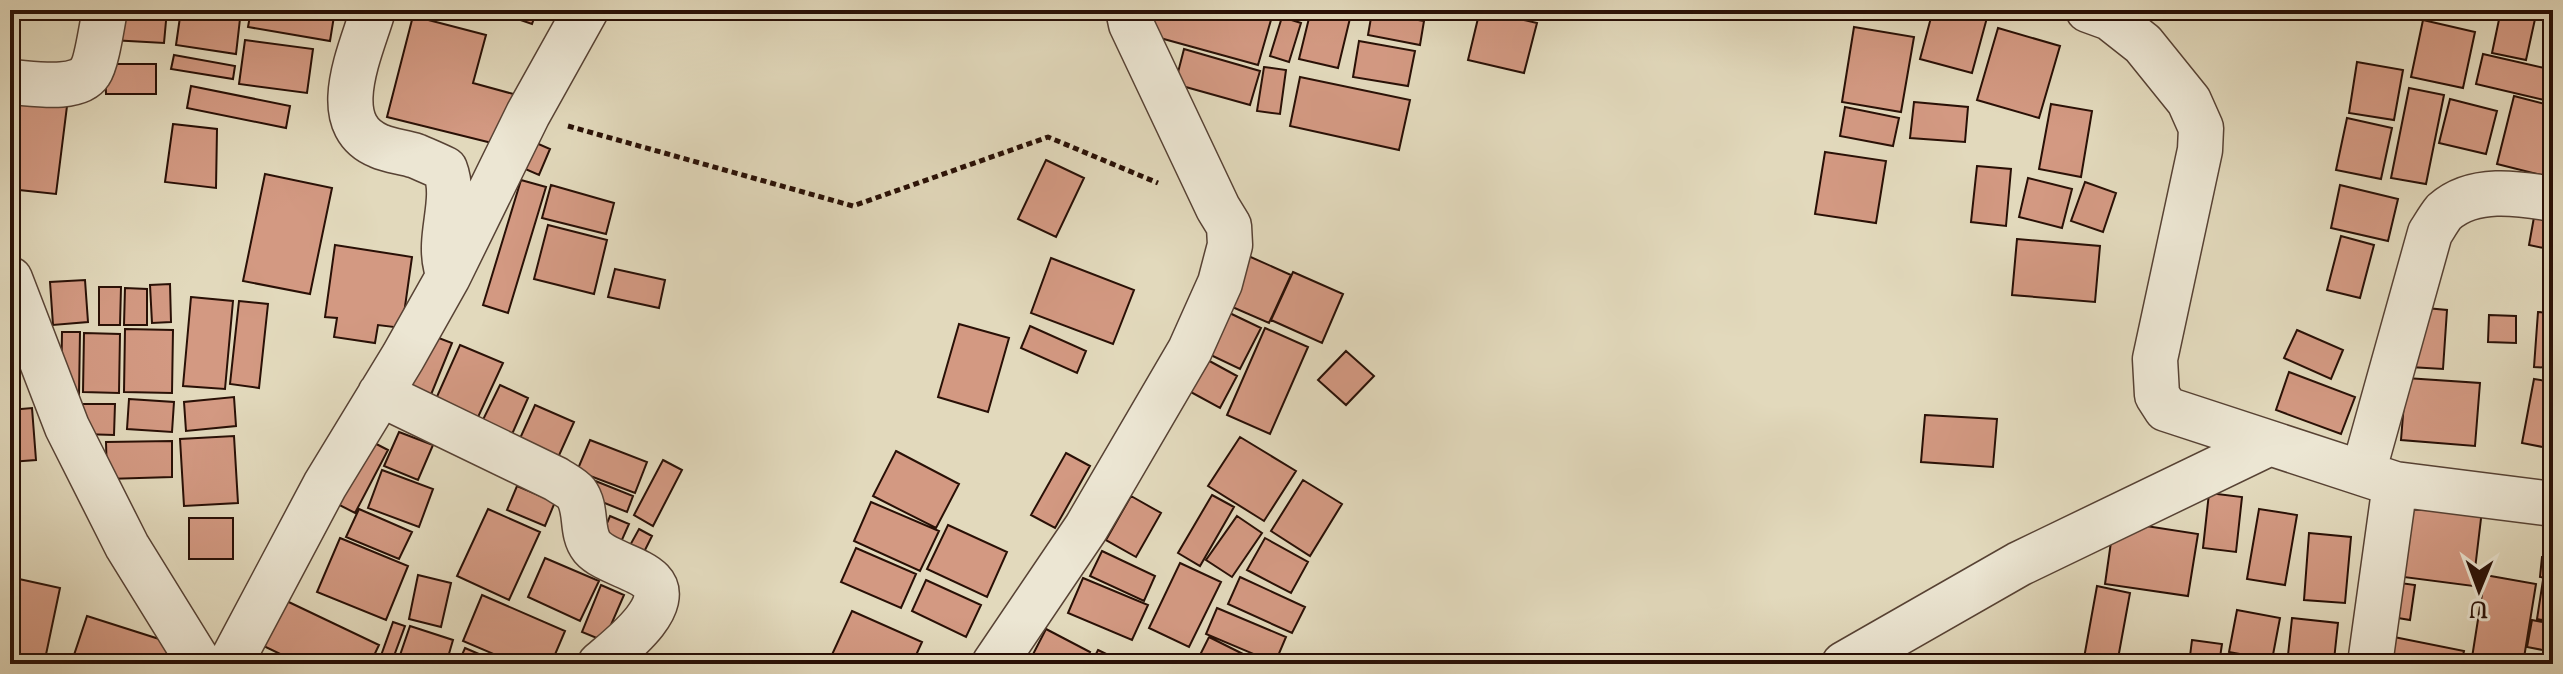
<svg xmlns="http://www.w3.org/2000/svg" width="2563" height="674" font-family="'Sorts Mill Goudy',serif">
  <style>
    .building { fill: #d39982; stroke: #291006; stroke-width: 2 }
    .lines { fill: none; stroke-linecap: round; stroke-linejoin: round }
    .minor-casing { stroke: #574234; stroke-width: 47 }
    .path { stroke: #291006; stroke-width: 5; stroke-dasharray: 6 4; stroke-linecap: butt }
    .minor { stroke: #ece6d3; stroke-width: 44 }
  </style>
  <rect width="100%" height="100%" fill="#e2d9bc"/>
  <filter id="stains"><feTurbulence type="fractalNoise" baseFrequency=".0025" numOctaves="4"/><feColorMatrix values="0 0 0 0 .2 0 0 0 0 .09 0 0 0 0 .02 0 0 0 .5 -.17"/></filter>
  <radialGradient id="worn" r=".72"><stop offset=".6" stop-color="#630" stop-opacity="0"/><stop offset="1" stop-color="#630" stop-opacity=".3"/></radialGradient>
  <path class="building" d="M113,10H167L164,43L111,40Z
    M181,10H241L236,54L176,45Z
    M251,10H335L330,41L248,27Z
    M492,10H537L532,24Z
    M1149,10H1261L1273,13L1258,65L1142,33Z
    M1311,10H1352L1338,68L1299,59Z
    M1404,10H1427L1425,16Z
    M1480,10L1537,23L1524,73L1468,60Z
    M1933,10H1975L1988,14L1972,73L1920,59Z
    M2501,10H2537L2526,60L2492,53Z
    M1372,12L1424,21L1420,45L1368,35Z
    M2549,15L2553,16V42L2544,40Z
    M413,16L486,35L473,83L517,95L504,146L387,117Z
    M1282,17L1301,23L1289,62L1270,56Z
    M2423,20L2475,32L2463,88L2411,77Z
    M1854,27L1914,37L1901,112L1842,102Z
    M1998,28L2060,46L2039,118L1977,100Z
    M245,40L313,49L307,93L239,84Z
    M1359,41L1415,51L1408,86L1353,77Z
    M1184,49L1260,71L1250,105L1175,84Z
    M2483,54L2553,70V102L2476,84Z
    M174,55L235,66L233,79L171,69Z
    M2357,62L2403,70L2394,120L2349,113Z
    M105,64H156V94H106Z
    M1264,67L1286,70L1280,114L1257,111Z
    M1300,77L1410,100L1399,150L1290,126Z
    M191,86L290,106L286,128L187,108Z
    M2409,88L2444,95L2426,184L2391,178Z
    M2514,96L2553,106V144L2545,176L2497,164Z
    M10,99L67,106L56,194L10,189Z
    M2450,99L2497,111L2486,154L2439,143Z
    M1914,102L1968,107L1965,142L1910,138Z
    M2051,104L2092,111L2081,177L2039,169Z
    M1845,107L1899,118L1893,146L1840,136Z
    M2347,118L2392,128L2381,179L2336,170Z
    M173,124L217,129L216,188L165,182Z
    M527,139L550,149L539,175L516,165Z
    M1825,152L1886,161L1876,223L1815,214Z
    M1046,160L1084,178L1056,237L1018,219Z
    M1977,166L2011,169L2006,226L1971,222Z
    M265,174L332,188L310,294L243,281Z
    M2028,178L2072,189L2062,228L2019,217Z
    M521,180L546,187L508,313L483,305Z
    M2085,182L2116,193L2103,232L2071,221Z
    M551,185L614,203L606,234L542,218Z
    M2340,185L2398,199L2388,241L2331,228Z
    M2536,206L2553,209V250L2529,245Z
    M548,225L607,240L594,294L534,279Z
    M2341,236L2374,245L2360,298L2327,290Z
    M2017,239L2100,246L2095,302L2012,295Z
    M335,245L412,257L402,328L378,325L375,343L334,337L337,318L325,317Z
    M1244,254L1291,275L1269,323L1223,303Z
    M1051,258L1134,290L1113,344L1031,313Z
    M615,269L665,280L659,308L608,297Z
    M1293,272L1343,294L1322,343L1271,320Z
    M85,280L88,322L53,325L50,282Z
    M170,284L171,322L152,323L150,285Z
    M99,287H121L120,325H99Z
    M125,288L147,289V325H124Z
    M191,297L233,301L225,389L183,386Z
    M239,301L268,304L259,388L230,384Z
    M1217,307L1261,328L1240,369L1196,348Z
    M2415,307L2447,310L2443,369L2410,367Z
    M2538,312L2553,313V368L2534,367Z
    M2489,315L2516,316V343L2488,342Z
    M959,324L1009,338L988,412L938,397Z
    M1030,326L1086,351L1077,373L1021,348Z
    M1265,328L1308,347L1270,434L1227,415Z
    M125,329L173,330L172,393L124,392Z
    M2297,330L2343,350L2331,379L2284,358Z
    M62,332H80L79,395L61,394Z
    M423,332L452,343L426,407L397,396Z
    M84,333L120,334L119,393L83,392Z
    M460,345L503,363L473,428L431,410Z
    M1346,351L1374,376L1346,405L1318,380Z
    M1193,352L1237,376L1220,408L1176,384Z
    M2289,372L2355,397L2341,434L2276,410Z
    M2406,378L2480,383L2475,446L2401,440Z
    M2534,379L2553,382V449L2522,443Z
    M500,385L528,398L505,450L475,436Z
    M234,397L236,426L186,431L184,402Z
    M129,399L174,402L172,432L127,429Z
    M82,404H115L114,435L82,434Z
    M535,405L574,422L552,471L513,454Z
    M32,408L36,460L10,462V410Z
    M1925,415L1997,419L1993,467L1921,462Z
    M399,432L433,445L418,480L384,466Z
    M357,434L388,450L355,513L324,497Z
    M234,436L238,503L184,506L180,439Z
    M1240,437L1296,471L1264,521L1208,486Z
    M590,440L647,462L635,493L577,471Z
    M172,441V477L107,479L106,442Z
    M896,451L959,484L936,528L873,496Z
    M1066,453L1090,466L1055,528L1031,515Z
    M663,460L682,470L653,526L634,515Z
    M382,470L433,489L419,527L368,508Z
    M583,476L633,496L627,512L577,492Z
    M1303,480L1342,504L1310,556L1271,531Z
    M517,486L555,502L545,526L507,510Z
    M2209,493L2242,497L2236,552L2203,548Z
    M1212,495L1234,507L1200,566L1178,553Z
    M1131,496L1161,513L1136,557L1106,540Z
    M2397,499L2482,510L2473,586L2388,575Z
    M871,502L939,531L920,571L854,541Z
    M359,509L412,532L399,559L346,537Z
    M488,509L540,532L509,600L457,576Z
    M2259,509L2297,515L2285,585L2247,579Z
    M2551,511H2553V547L2545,545Z
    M610,516L629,524L617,551L599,542Z
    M1237,516L1262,533L1232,577L1206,560Z
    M189,518H233V559H189Z
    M2114,521L2198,534L2188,596L2105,584Z
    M948,525L1007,552L987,597L927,569Z
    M639,529L652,536L637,566L623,558Z
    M2309,533L2351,537L2345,603L2304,600Z
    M340,538L408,566L386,620L317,592Z
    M1265,538L1308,562L1291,593L1247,570Z
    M856,548L916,574L901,608L841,582Z
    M1102,551L1155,576L1144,601L1090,576Z
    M2542,557L2553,558V579L2540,577Z
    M545,558L599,581L580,621L528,597Z
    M1180,563L1221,582L1189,647L1149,628Z
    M418,575L451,583L441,627L409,619Z
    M2485,575L2536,584L2523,664H2471Z
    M10,577L60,588L44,664H10Z
    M1240,577L1305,607L1292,633L1228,604Z
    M1083,578L1148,605L1132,640L1068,613Z
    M926,580L981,605L966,637L912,611Z
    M2543,580L2553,581V622L2537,619Z
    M2386,581L2415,585L2410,620L2380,615Z
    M601,585L624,595L604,641L582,632Z
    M2097,586L2130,593L2117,664L2084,658Z
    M274,595L379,645L370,664H301L251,640Z
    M482,595L565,631L551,664H517L463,641Z
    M1217,608L1286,637L1275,663L1206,634Z
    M2237,610L2280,618L2272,660L2229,652Z
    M852,611L922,642L912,664H841L830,659Z
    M87,616L181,646L176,664H71Z
    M2292,618L2338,623L2334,660L2288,655Z
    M2532,620L2553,624V652L2527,647Z
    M393,622L405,626L391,664H378Z
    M410,626L453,640L446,664H397Z
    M1046,629L1090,652L1084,664H1028Z
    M2379,634L2464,651L2461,664H2373Z
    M1209,637L1263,664L1196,663Z
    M2192,640L2222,644L2219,664H2189Z
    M465,648L502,664H458Z
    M1098,650L1125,663L1124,664H1091Z
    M1137,655L1160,664H1133Z"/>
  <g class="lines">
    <defs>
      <path id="minor" d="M373,10C362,49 325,124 379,146C390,151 404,152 416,156C425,160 435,164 445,169C457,200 438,235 446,267
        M2088,10L2110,18L2143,44L2189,101L2201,128L2200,150L2155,359L2157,395L2166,409L2395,484L2553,504
        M10,82C31,83 77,92 90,72C97,62 102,24 105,10
        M10,279L67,427L127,546L200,664
        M380,394L556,479C562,483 572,488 576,493C588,509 580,532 592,547C605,562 639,568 651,581C675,606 616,650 600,664
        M2363,473L2430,233C2434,227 2439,218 2444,212C2473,186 2518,193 2553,199
        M230,664L325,485L403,357L448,277L528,114L586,10
        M994,664L1086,528L1190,350L1220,283L1230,245L1229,226L1218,208L1131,24L1128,10
        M1844,664L2019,564L2268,444
        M2370,664L2395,484"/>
    </defs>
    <use href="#minor" class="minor-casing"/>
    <path class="path" d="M568,126L853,206L1048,137L1158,183"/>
    <use href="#minor" class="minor"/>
  </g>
  <rect width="2563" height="674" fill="none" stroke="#e2d9bc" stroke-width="40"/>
  <rect x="12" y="12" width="2539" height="650" fill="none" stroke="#291006" stroke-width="4"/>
  <rect x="20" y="20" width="2523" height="634" fill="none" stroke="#291006" stroke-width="2"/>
  <g transform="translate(2479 590) rotate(181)" stroke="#ece6d3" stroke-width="6" paint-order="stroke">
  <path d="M0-6L14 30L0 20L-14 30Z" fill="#291006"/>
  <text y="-12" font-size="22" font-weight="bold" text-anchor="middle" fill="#291006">U</text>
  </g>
  <rect width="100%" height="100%" filter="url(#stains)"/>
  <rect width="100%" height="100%" fill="url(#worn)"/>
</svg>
